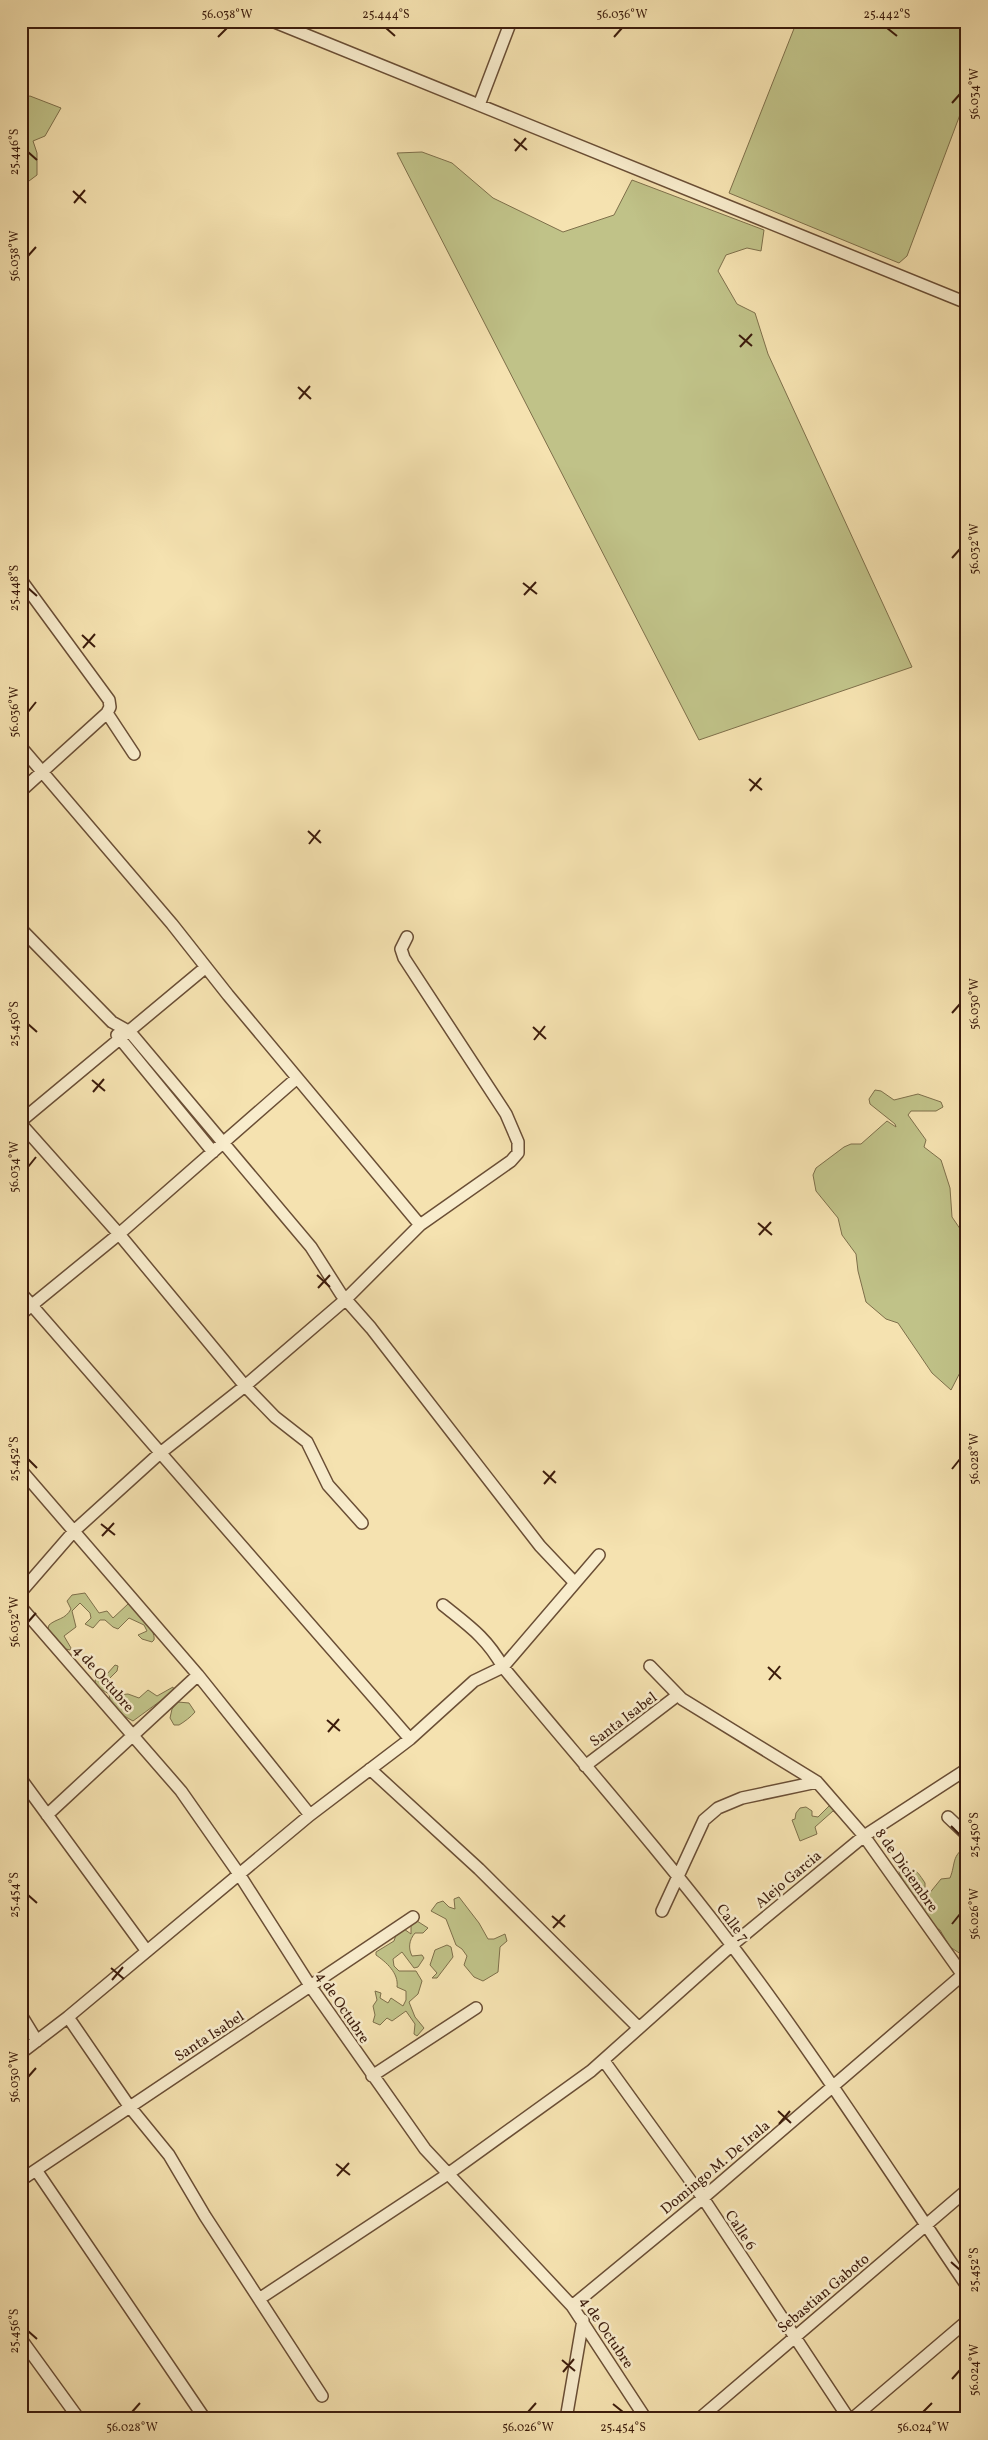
<svg xmlns="http://www.w3.org/2000/svg" width="988" height="2440" font-family="Vollkorn,serif">
  <style>
    .green { fill: #c0c288; stroke: #7e6f4a }
    .lines { fill: none; stroke-linecap: round; stroke-linejoin: round }
    .minor-casing { stroke: #6a4e35; stroke-width: 14 }
    .minor { stroke: #f8eccc; stroke-width: 11 }
    .ticks { fill: none; stroke: #3c1c0c; stroke-width: 2 }
    .labels { text-anchor: middle; stroke-width: 5; stroke-linejoin: round; paint-order: stroke }
    .street-label { font-size: 15px; fill: #3c1c0c; stroke: #f8eccc }
    .neatline { fill: none; stroke: #3c1c0c; stroke-width: 2 }
    .ticks-label { font-size: 12px; text-anchor: middle; fill: #3c1c0c }
  </style>
  <rect width="100%" height="100%" fill="#f5e2b0"/>
  <filter id="stains"><feTurbulence type="fractalNoise" baseFrequency=".004" numOctaves="4"/><feColorMatrix values="0 0 0 0 .2 0 0 0 0 .09 0 0 0 0 .02 0 0 0 .5 -.17"/></filter>
  <radialGradient id="worn" r=".72"><stop offset=".6" stop-color="#630" stop-opacity="0"/><stop offset="1" stop-color="#630" stop-opacity=".3"/></radialGradient>
  <path class="green" d="M797,21H967V96L907,256L899,263L729,193Z
    M30,96L61,108L45,136L33,141L37,153V175L21,187V98Z
    M422,152L452,163L493,198L563,232L614,215L632,180L764,230L761,251L747,248L726,255L718,271L737,304L755,313L768,354L912,667L699,740L397,153Z
    M875,1090L881,1091L894,1100L918,1094L941,1102L943,1107L936,1111H911L908,1115L926,1140L924,1147L941,1160L950,1188L952,1217L967,1239V1359L951,1390L932,1373L898,1323L886,1319L866,1302L858,1271L856,1254L842,1235L838,1218L816,1191L813,1175L816,1168L844,1147L851,1144H861L887,1121L896,1127L895,1124L870,1104L869,1099Z
    M85,1593L99,1613L107,1611L113,1618L128,1604C138,1608 156,1630 154,1640L152,1642L142,1639L138,1635L147,1631L144,1625L129,1618L118,1629L113,1627L105,1620H100L93,1628L85,1624L91,1618L90,1613L80,1603L72,1611L76,1627L64,1636L71,1648L70,1650L66,1649L48,1629L49,1625C57,1618 65,1620 71,1609L67,1601L72,1595Z
    M115,1665L118,1666L117,1671L108,1680L118,1690L119,1695L128,1694L139,1698L148,1690L157,1696L173,1687L174,1691L133,1721C122,1715 110,1708 109,1694L96,1686L95,1680L107,1674Z
    M178,1702L189,1703L195,1712C191,1717 184,1722 179,1725H174L170,1718L172,1709Z
    M833,1802L839,1815L833,1811L815,1827L817,1834L800,1841L792,1820L795,1819L796,1813L800,1808L806,1807L812,1811V1816L818,1817Z
    M967,1846V1935L964,1938L967,1942V1958L950,1947L940,1930C928,1925 924,1910 920,1899C911,1896 899,1877 898,1867C915,1870 914,1866 925,1883V1891L928,1895L941,1879L950,1878C956,1863 951,1856 967,1846Z
    M459,1897L479,1923L488,1939H494L505,1934L507,1941L500,1947L498,1972L483,1981L474,1977L464,1965L467,1956L462,1949L456,1945L446,1919L431,1911L437,1903L443,1901L449,1907L455,1909L454,1899Z
    M417,1921L428,1928L423,1933H415C409,1940 408,1948 412,1956L422,1955L424,1958L418,1967L414,1968L402,1952L393,1959L394,1966L399,1971H416L422,1981L418,1994L409,2002L415,2017L424,2028L417,2036L414,2034L415,2024L406,2011L392,2021L387,2018L380,2025L373,2022L375,2015L373,2006L377,2000L375,1991L381,1993L380,1998L388,2003L391,1998L403,2006L406,2000V1991L397,1987C399,1973 386,1962 376,1955V1952L394,1941L397,1932L404,1929L411,1934V1924Z
    M447,1945L451,1947L453,1957L437,1978H432L437,1973L430,1965L435,1950Z"/>
  <g class="lines">
    <defs>
      <path id="minor" d="M272,21L967,303
        M479,105L511,21
        M21,580L109,700L110,707L107,713L134,754
        M21,747L172,924L228,995L420,1225
        M21,791L107,713
        M21,929L112,1022L130,1032L311,1247L341,1294L371,1328L540,1546L575,1583
        M117,1035L213,1152
        M21,1121L206,967
        M21,1124L119,1234L245,1386L275,1417L307,1442L328,1485L362,1523
        M21,1293L410,1739
        M21,1314L119,1234L297,1078
        M21,1470L198,1675L310,1815
        M21,1592L74,1531L159,1454L245,1386L345,1300L420,1225L511,1161L518,1153V1142L506,1114L404,958L401,949L407,937
        M443,1605C469,1626 486,1637 503,1667C579,1759 658,1848 730,1943C814,2054 889,2171 967,2286
        M21,1607L181,1791L239,1874L311,1987L425,2149L572,2306L646,2419
        M650,1666L682,1699L817,1782L864,1836L967,1981
        M585,1766L678,1695
        M370,1769L479,1869L639,2028
        M21,1779L146,1950
        M47,1815L198,1675
        M948,1817L967,1835
        M662,1911L704,1820L718,1808L742,1798L817,1782
        M21,2015L37,2041
        M68,2017L129,2106L169,2155L205,2216L322,2396
        M21,2053L68,2017L310,1815L410,1739L474,1681L503,1667L599,1555
        M604,2061L703,2198L849,2419
        M372,2076L476,2008
        M36,2170L205,2419
        M21,2180L413,1917
        M259,2299L448,2174L591,2071L732,1945L864,1836L967,1769
        M572,2306L703,2198L967,1971
        M21,2339L79,2419
        M566,2419L583,2320
        M699,2419L967,2190
        M852,2419L967,2321"/>
    </defs>
    <use href="#minor" class="minor-casing"/>
    <use href="#minor" class="minor"/>
  </g>
  <path class="ticks" d="M386,28L395,36M887,28L897,36M218,37L227,28M614,37L622,28M952,103L960,94M514,139L527,150M515,151L526,138M28,152L37,160M73,191L86,203M74,203L85,190M28,256L36,247M739,335L752,346M740,347L752,334M298,387L311,399M299,399L310,386M952,558L960,549M523,583L537,594M28,588L37,596M524,595L536,582M82,635L95,647M83,648L95,634M28,712L36,702M749,779L762,790M750,791L761,778M308,831L321,843M309,844L320,830M952,1013L960,1004M28,1024L37,1032M533,1027L546,1039M534,1040L545,1026M92,1080L105,1091M93,1092L104,1079M28,1167L36,1157M758,1223L772,1235M759,1235L771,1222M317,1275L330,1287M318,1288L330,1275M28,1459L37,1468M952,1469L960,1459M543,1471L556,1483M544,1484L555,1471M101,1524L115,1535M102,1536L114,1523M28,1622L36,1613M768,1667L781,1679M769,1680L780,1666M327,1720L340,1731M328,1732L339,1719M951,1826L960,1835M28,1895L37,1903M552,1916L565,1927M952,1924L960,1914M553,1928L565,1915M111,1968L124,1979M112,1980L123,1967M28,2077L36,2068M778,2111L791,2123M779,2124L790,2111M336,2164L350,2175M337,2176L349,2163M951,2262L960,2270M28,2331L37,2339M562,2360L575,2371M563,2372L574,2359M952,2379L960,2370M613,2404L623,2412M132,2412L140,2403M528,2412L536,2403M923,2412L932,2403"/>
  <g class="labels">
    <g class="street-label">
      <text transform="translate(104 1678) rotate(49)" y="5">4 de Octubre</text>
      <text transform="translate(623 1719) rotate(-37)" y="5">Santa Isabel</text>
      <text transform="translate(907 1870) rotate(55)" y="5">8 de Diciembre</text>
      <text transform="translate(788 1879) rotate(-40)" y="5">Alejo Garcia</text>
      <text transform="translate(733 1923) rotate(53)" y="5">Calle 7</text>
      <text transform="translate(343 2007) rotate(56)" y="5">4 de Octubre</text>
      <text transform="translate(209 2036) rotate(-33)" y="5">Santa Isabel</text>
      <text transform="translate(715 2167) rotate(-40)" y="5">Domingo M. De Irala</text>
      <text transform="translate(741 2230) rotate(57)" y="5">Calle 6</text>
      <text transform="translate(823 2293) rotate(-40)" y="5">Sebastian Gaboto</text>
      <text transform="translate(607 2332) rotate(56)" y="5">4 de Octubre</text>
    </g>
  </g>
  <rect width="988" height="2440" fill="none" stroke="#f5e2b0" stroke-width="55"/>
  <rect x="28" y="28" width="932" height="2384" class="neatline"/>
  <g class="ticks-label">
    <text x="227" y="18">56.038°W</text>
    <text x="386" y="18">25.444°S</text>
    <text x="622" y="18">56.036°W</text>
    <text x="887" y="18">25.442°S</text>
    <text transform="translate(974 94) rotate(-90)" y="4">56.034°W</text>
    <text transform="translate(14 152) rotate(-90)" y="4">25.446°S</text>
    <text transform="translate(14 256) rotate(-90)" y="4">56.038°W</text>
    <text transform="translate(974 549) rotate(-90)" y="4">56.032°W</text>
    <text transform="translate(14 588) rotate(-90)" y="4">25.448°S</text>
    <text transform="translate(14 712) rotate(-90)" y="4">56.036°W</text>
    <text transform="translate(974 1004) rotate(-90)" y="4">56.030°W</text>
    <text transform="translate(14 1024) rotate(-90)" y="4">25.450°S</text>
    <text transform="translate(14 1167) rotate(-90)" y="4">56.034°W</text>
    <text transform="translate(974 1459) rotate(-90)" y="4">56.028°W</text>
    <text transform="translate(14 1459) rotate(-90)" y="4">25.452°S</text>
    <text transform="translate(14 1622) rotate(-90)" y="4">56.032°W</text>
    <text transform="translate(974 1835) rotate(-90)" y="4">25.450°S</text>
    <text transform="translate(14 1895) rotate(-90)" y="4">25.454°S</text>
    <text transform="translate(974 1914) rotate(-90)" y="4">56.026°W</text>
    <text transform="translate(14 2077) rotate(-90)" y="4">56.030°W</text>
    <text transform="translate(974 2270) rotate(-90)" y="4">25.452°S</text>
    <text transform="translate(14 2331) rotate(-90)" y="4">25.456°S</text>
    <text transform="translate(974 2370) rotate(-90)" y="4">56.024°W</text>
    <text x="132" y="2431">56.028°W</text>
    <text x="528" y="2431">56.026°W</text>
    <text x="623" y="2431">25.454°S</text>
    <text x="923" y="2431">56.024°W</text>
  </g>
  <rect width="100%" height="100%" filter="url(#stains)"/>
  <rect width="100%" height="100%" fill="url(#worn)"/>
</svg>
